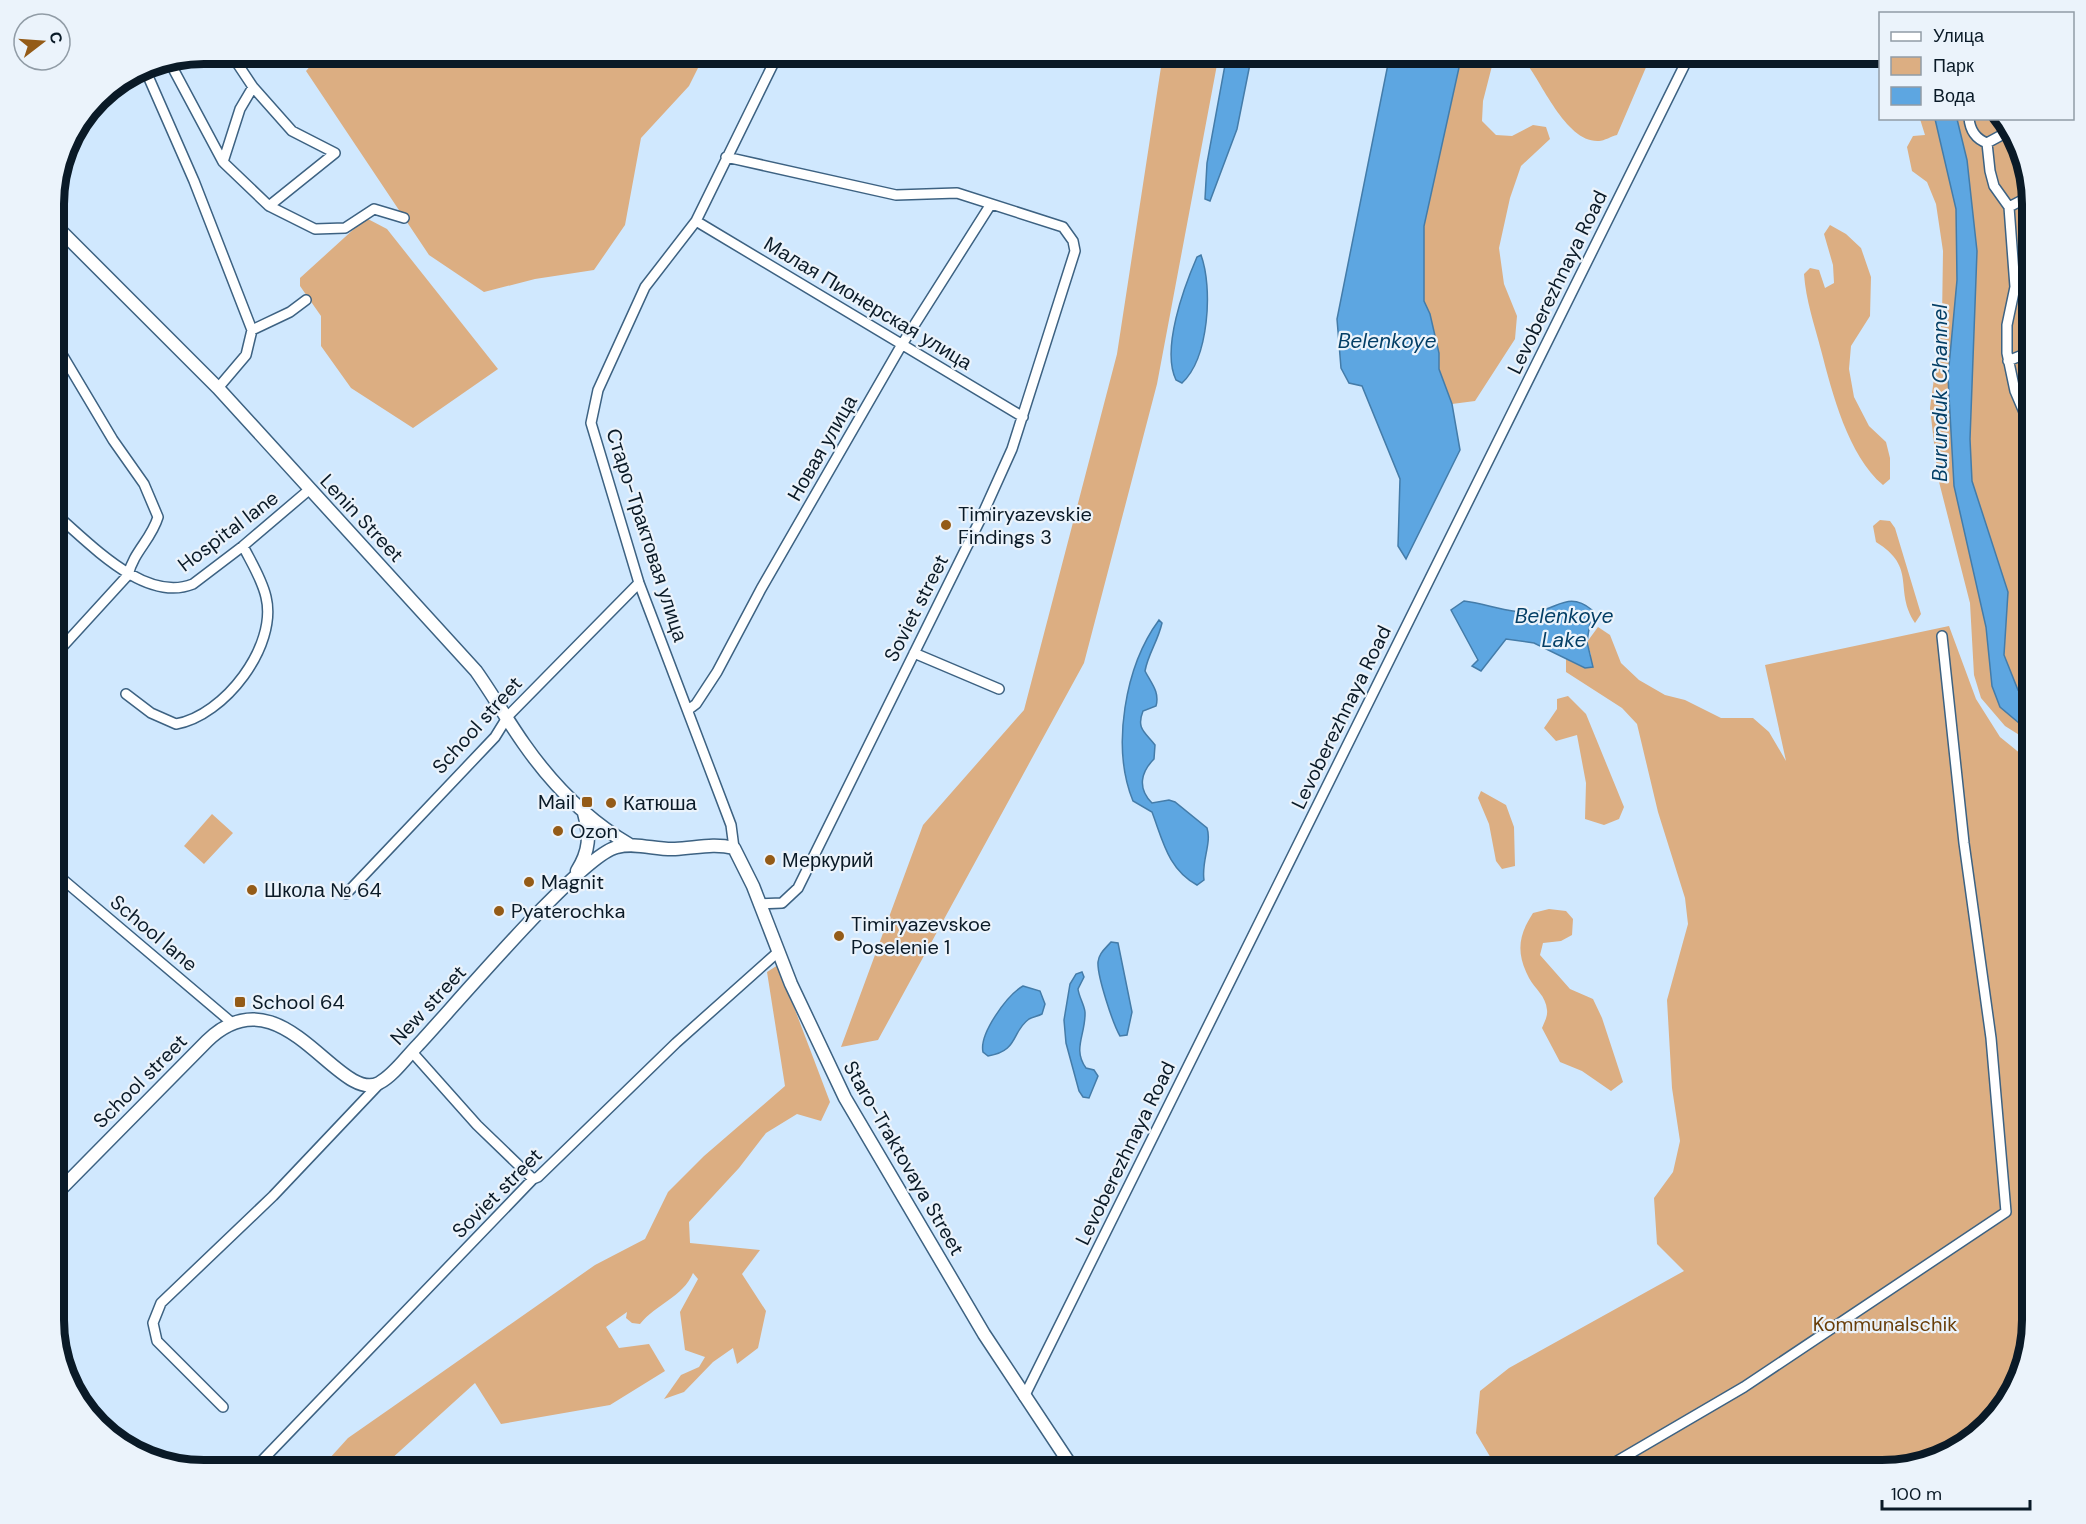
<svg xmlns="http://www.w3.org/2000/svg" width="2086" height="1524" font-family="'DM Sans',sans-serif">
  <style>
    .green { fill: #dcae82 }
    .water { fill: #5da6e1; stroke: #447ca9; stroke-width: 1.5 }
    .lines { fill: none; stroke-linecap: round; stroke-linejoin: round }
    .street-casing { stroke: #3d6282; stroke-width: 12 }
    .secondary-casing { stroke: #3d6282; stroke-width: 15 }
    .street { stroke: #fff; stroke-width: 9 }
    .secondary { stroke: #fff; stroke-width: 12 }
    .poi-dot { fill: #945b17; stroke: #ebf3fb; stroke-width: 2 }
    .labels { text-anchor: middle; stroke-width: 4.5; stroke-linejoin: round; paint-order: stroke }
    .street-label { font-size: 20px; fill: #0a1a27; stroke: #ebf3fb }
    .poi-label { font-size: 20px; fill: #0a1a27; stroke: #ebf3fb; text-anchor: start }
    .park-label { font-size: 20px; fill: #693e09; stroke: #ebf3fb }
    .water-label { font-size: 21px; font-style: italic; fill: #043f66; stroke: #ebf3fb }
    .rim { fill: none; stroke: #0a1a27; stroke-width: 8 }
  </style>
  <rect width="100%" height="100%" fill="#d0e8fe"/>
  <path class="green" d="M321,54H705L689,86L641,138L625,225L594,270L535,279L484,292L429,255L306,71Z
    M1163,54H1219L1157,384L1084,663L878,1040L841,1047L923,825L1024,710L1117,354Z
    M1462,54H1646L1647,65L1617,135C1612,136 1604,141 1599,141C1566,143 1542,82 1524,60L1509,56L1493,62L1483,101L1482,121L1496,135L1512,136L1533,125L1546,127L1550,139L1521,166L1510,198L1499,248L1504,284L1517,316L1515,339L1475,401L1452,404L1439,369V353L1430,314L1424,302V226Z
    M1920,119H2001L2016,137L2032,204V743L2005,726L1981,698L1974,675L1970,603L1938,478L1930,408L1942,319L1943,251L1936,204L1927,182L1912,171L1907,147L1913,136L1925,135Z
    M366,218L387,229L498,369L413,428L351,388L321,346V316L300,286V278Z
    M1830,225L1846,234L1861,248L1871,277L1870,316L1851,346L1849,369L1854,397L1869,426L1886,442L1890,458V479L1883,485C1848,456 1832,392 1821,350C1814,323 1806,301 1804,274L1810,268L1819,270L1825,288L1834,283L1833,265L1824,234Z
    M1880,520L1890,521L1895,528L1921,614L1915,623C1893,589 1918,568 1876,542L1873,526Z
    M1949,626L1976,699L2000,737L2032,763V1320L2024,1368L2001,1411L1966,1440L1941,1456L1882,1470H1498L1476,1433L1480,1391L1509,1368L1684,1271L1657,1244L1654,1198L1673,1172L1680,1141L1672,1088L1667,1000L1688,924L1685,898L1658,812L1637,724L1622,708L1566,672V659L1585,668L1591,655L1587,642L1598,627L1610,635L1621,663L1639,680L1665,695L1685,700L1721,718H1753L1769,732L1786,761L1765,665Z
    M1568,696L1586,714L1624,807L1619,819L1604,825L1585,819L1586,783L1577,735L1556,741L1544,728L1557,709V699Z
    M1481,791L1506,805L1514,827L1515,866L1502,869L1496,861L1489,824L1478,798Z
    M212,814L233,833L204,864L184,846Z
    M1549,909L1566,911L1573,919L1572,935L1561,941L1543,943L1540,955L1570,989L1593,999L1602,1018L1623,1082L1611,1091L1582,1071L1560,1062L1542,1028C1544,1023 1548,1016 1547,1010C1546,996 1535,989 1529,978C1516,953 1518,936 1533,913Z
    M778,965L830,1102L821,1121L797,1114L766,1133L739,1168L689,1222L690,1243L760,1250L742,1274L766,1311L758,1348L737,1364L733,1348L713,1362L684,1392L664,1399L681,1375L699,1367L705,1357L685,1350L680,1312L698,1279L693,1273C683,1297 656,1304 640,1324L632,1323L626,1318L627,1312L606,1327L619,1348L649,1344L665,1371L610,1405L501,1424L475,1383L379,1470H319L348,1438L391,1408L595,1265L645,1239L668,1192L704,1156L785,1086L767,972Z"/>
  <path class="water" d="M1227,54H1252L1237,129L1210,201L1205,199L1207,163Z
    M1390,54H1462L1424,226V301L1430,314L1439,353V369L1452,404L1460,450L1406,559L1398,546L1400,479L1362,386L1349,383L1341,368L1337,319Z
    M1935,119H1957L1967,160L1977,251L1970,439L1972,481L2008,592L2004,655L2018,690L2032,704V734L2000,707L1992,686L1986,627L1954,486L1948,377L1957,280L1956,209Z
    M1201,255C1213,288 1209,358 1182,383L1176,380C1161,349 1184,287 1197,257Z
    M1464,601C1489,604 1514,616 1539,611C1559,607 1570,592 1592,610L1587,642L1593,667L1585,668L1534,643L1506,639L1481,671L1472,666L1478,660L1451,610Z
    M1159,620L1162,623C1158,641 1148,654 1145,671C1151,683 1160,692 1156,706L1143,711C1136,729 1145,732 1155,745L1154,759C1141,772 1137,788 1152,803L1169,800L1175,802L1207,828C1212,843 1201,862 1204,880L1197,885C1168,869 1163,841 1152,812L1133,801C1111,747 1125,666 1159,620Z
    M1111,942L1118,943L1132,1012L1127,1035L1120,1036C1113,1024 1097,976 1098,962C1099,953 1105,949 1111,942Z
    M1082,972L1084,977L1078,989C1079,997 1084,1004 1085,1012C1086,1034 1072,1049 1086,1068L1094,1070L1098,1076L1089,1098L1083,1097L1079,1091L1066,1043L1064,1020L1070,984L1076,974Z
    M1023,986L1040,991L1045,1004L1042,1014C1038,1016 1033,1017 1029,1019C1011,1032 1019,1051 988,1056L983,1052C979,1034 1007,995 1023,986Z"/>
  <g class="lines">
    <defs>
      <path id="street" d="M169,61L223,162L269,206L335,153L292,131L253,87L231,54
        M144,67L194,181L252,330
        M1969,118C1970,130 1976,139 1987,143L1990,171L1994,186L2009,207L2015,287L2007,325V353L2015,391L2032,431
        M1987,143L2011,130
        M726,157L896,195L957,193L1063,227L1073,241L1075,251L1012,449L980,520L798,888L782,903L759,904
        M223,162L240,109L253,87
        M269,206L315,229L345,228L374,209L404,218
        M2009,207L2030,196
        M696,221L1023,417
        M2015,287L2032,278
        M2008,361L2032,351
        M218,388L246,355L252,330L290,312L306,300
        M54,513C88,541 144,604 193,584L243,546L310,489
        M914,653L999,689
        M54,656L128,575C134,551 151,540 158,517L144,484L113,440L54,341
        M126,694L151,713L176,724C224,716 278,646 266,597C262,579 251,562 243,546
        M688,710L696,704L717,672L761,589L901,346L991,204
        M734,848L731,825L639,583L591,423L598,390L645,287L696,221L778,54
        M54,872L231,1022
        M346,894L495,737L508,716L639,583
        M412,1052L477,1125L533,1179
        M1024,1397L1690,54
        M223,1407L157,1341L153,1323L161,1303L273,1196L381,1082
        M253,1470L533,1179L538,1177L676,1043L778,952
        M1602,1470L1744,1387L2006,1212L1991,1038L1964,843L1942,636"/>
      <path id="secondary" d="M54,224L218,388L476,671C493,695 507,720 524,744C552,784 587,820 630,845
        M577,871C590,850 590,836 584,813
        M54,1196L207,1041C282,968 338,1105 379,1083C394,1075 407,1056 418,1045C452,1009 581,855 617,847C636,842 656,850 675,849C696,848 713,843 734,848L753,886L791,984L845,1098L984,1334L1074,1470"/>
    </defs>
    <use href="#street" class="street-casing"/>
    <use href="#secondary" class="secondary-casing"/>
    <use href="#street" class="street"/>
    <use href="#secondary" class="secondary"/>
  </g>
  <g class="poi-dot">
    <circle cx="946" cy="525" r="6"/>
    <rect x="581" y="796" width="12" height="12" rx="3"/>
    <circle cx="611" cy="803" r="6"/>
    <circle cx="558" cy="831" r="6"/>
    <circle cx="770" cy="860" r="6"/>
    <circle cx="529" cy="882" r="6"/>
    <circle cx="252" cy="890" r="6"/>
    <circle cx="499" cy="911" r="6"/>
    <circle cx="839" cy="936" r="6"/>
    <rect x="234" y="996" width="12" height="12" rx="3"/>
  </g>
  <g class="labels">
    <g class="street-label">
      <text transform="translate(1557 282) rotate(-64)" y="7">Levoberezhnaya Road</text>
      <text transform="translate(868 303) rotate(31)" y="7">Малая Пионерская улица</text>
      <text transform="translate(822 448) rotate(-60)" y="7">Новая улица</text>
      <text transform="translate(362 518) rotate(47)" y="7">Lenin Street</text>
      <text transform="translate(228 531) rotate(-37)" y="7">Hospital lane</text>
      <text transform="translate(647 535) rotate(72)" y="7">Старо-Трактовая улица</text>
      <text transform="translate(916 608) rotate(-63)" y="7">Soviet street</text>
      <text transform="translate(1341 717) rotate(-64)" y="7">Levoberezhnaya Road</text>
      <text transform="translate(477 725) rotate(-48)" y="7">School street</text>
      <text transform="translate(154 933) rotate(40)" y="7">School lane</text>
      <text transform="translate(428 1005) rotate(-47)" y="7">New street</text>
      <text transform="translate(140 1081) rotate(-45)" y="7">School street</text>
      <text transform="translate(1125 1153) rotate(-64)" y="7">Levoberezhnaya Road</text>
      <text transform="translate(904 1158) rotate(60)" y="7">Staro-Traktovaya Street</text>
      <text transform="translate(497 1193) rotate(-45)" y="7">Soviet street</text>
    </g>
    <g class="poi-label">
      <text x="958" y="521">Timiryazevskie<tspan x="958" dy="23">Findings 3</tspan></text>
      <text x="575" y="809" text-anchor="end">Mail</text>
      <text x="623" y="810">Катюша</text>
      <text x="570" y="838">Ozon</text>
      <text x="782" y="867">Меркурий</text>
      <text x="541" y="889">Magnit</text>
      <text x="264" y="897">Школа № 64</text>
      <text x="511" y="918">Pyaterochka</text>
      <text x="851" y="931">Timiryazevskoe<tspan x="851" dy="23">Poselenie 1</tspan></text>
      <text x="252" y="1009">School 64</text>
    </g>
    <g class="park-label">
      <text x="1885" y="1331">Kommunalschik</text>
    </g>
    <g class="water-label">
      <text x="1387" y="348">Belenkoye</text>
      <text transform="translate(1940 393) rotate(-90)" y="7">Burunduk Channel</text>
      <text x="1564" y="623">Belenkoye<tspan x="1564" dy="24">Lake</tspan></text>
    </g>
  </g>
  <path d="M0 0H2086V1524H0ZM204 64H1882A140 140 0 0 1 2022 204V1320A140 140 0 0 1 1882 1460H204A140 140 0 0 1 64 1320V204A140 140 0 0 1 204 64Z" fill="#ebf3fb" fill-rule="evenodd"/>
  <path class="rim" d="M204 64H1882A140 140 0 0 1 2022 204V1320A140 140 0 0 1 1882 1460H204A140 140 0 0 1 64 1320V204A140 140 0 0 1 204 64Z"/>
  <rect x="1879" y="12" width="195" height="108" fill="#ebf3fb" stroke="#919ca6" stroke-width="1.5"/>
  <rect x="1891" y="32" width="30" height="9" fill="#ffffff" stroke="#919ca6" stroke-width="1.5"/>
  <text x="1933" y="42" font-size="18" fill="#0a1a27">Улица</text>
  <rect x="1891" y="57" width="30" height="18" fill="#dcae82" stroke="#919ca6" stroke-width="1.5"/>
  <text x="1933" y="72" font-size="18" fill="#0a1a27">Парк</text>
  <rect x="1891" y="87" width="30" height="18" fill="#5da6e1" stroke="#919ca6" stroke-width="1.5"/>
  <text x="1933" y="102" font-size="18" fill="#0a1a27">Вода</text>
  <g transform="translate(42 42) rotate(73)"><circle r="28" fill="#ebf3fb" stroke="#919ca6" stroke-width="1.5"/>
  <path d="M0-4.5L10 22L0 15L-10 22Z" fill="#945b17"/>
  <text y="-9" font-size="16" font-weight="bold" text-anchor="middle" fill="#0a1a27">С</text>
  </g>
  <path d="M1882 1500v9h148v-9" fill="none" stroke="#0a1a27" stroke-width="3"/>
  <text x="1891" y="1500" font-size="18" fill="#0a1a27" stroke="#ebf3fb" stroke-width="4.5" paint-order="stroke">100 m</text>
</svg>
